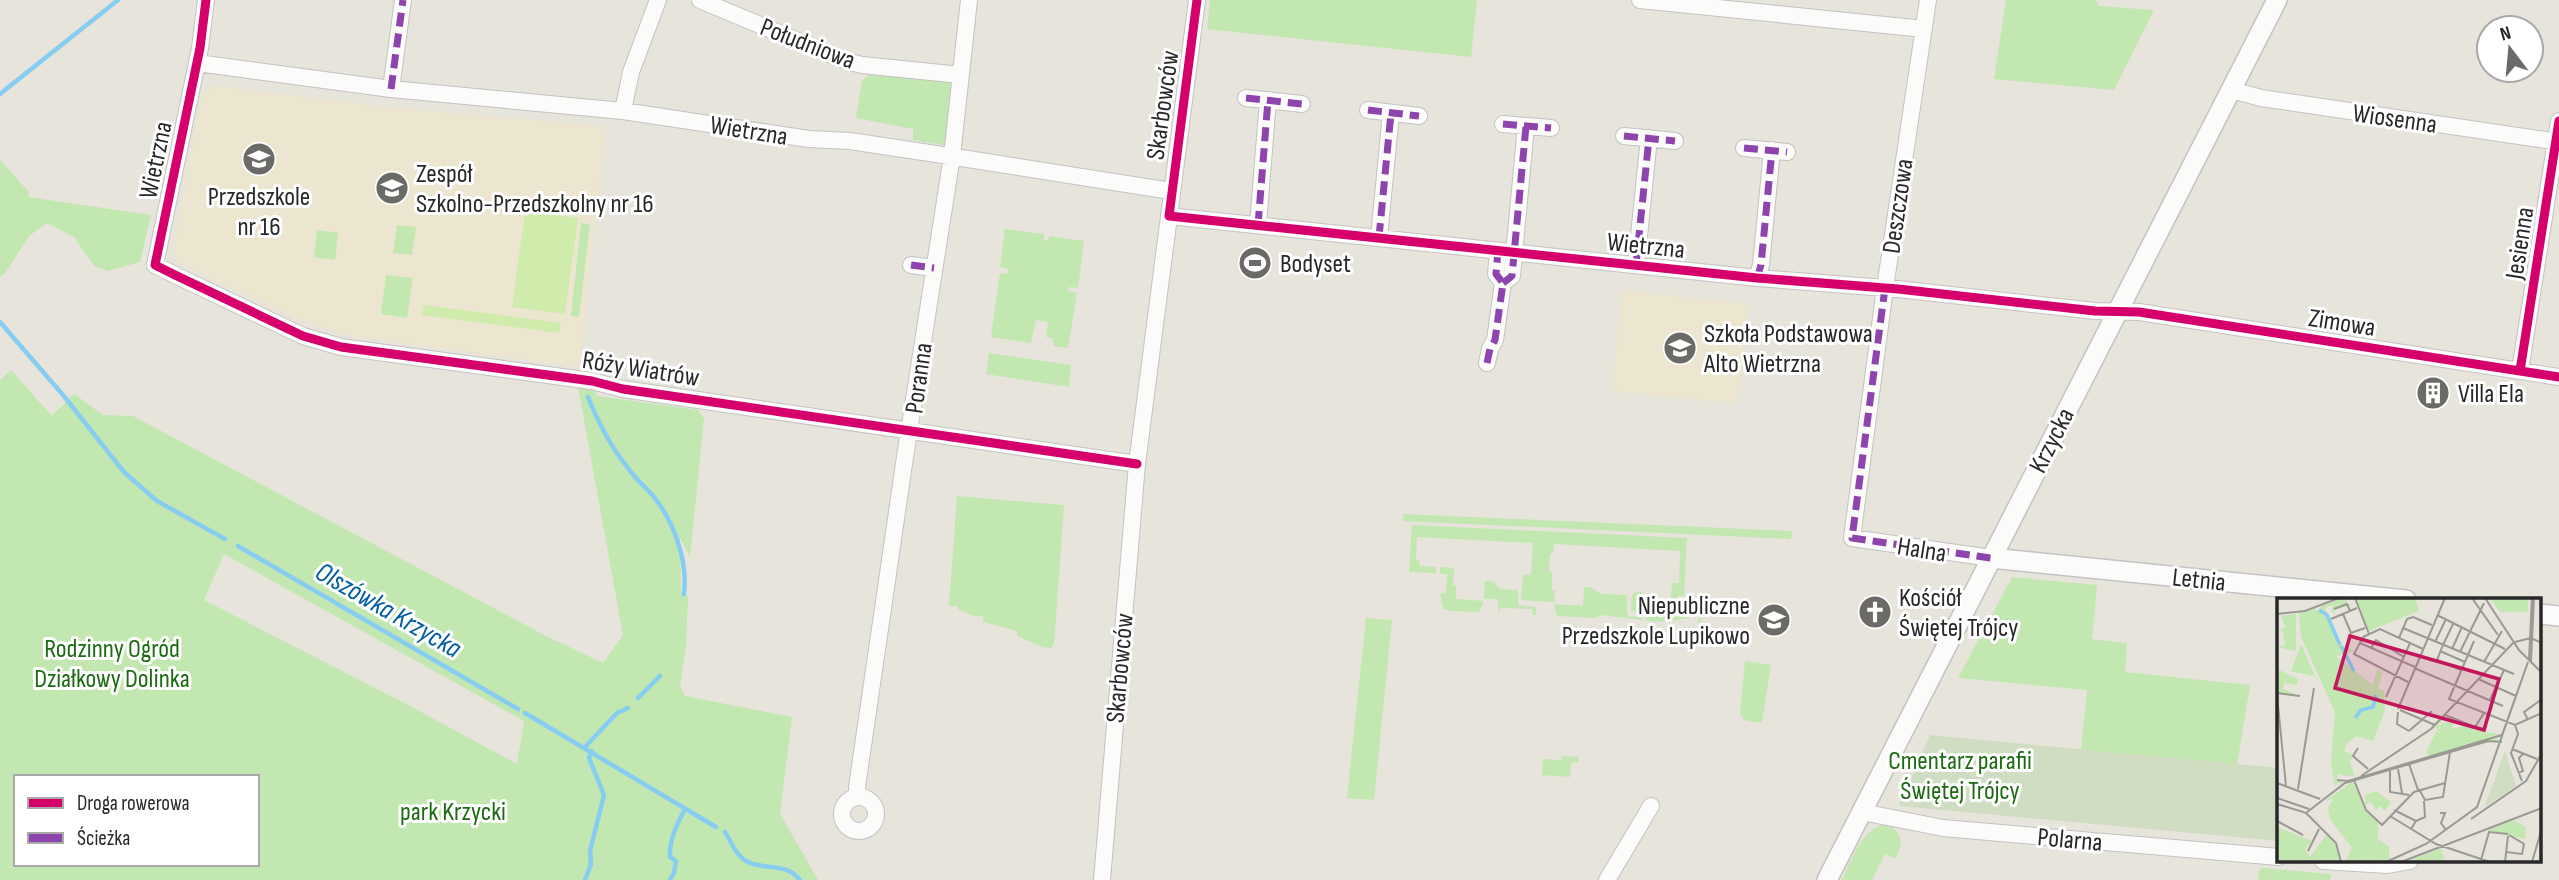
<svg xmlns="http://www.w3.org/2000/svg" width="2559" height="880" font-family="'Sofia Sans Condensed',sans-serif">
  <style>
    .education { fill: #ece5cf }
    .green { fill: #c2e7b1; fill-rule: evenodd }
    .cemetery { fill: #d0ddc2 }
    .pitch { fill: #cfecad }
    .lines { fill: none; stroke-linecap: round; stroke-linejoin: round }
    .stream { stroke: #87cdf2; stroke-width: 4.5 }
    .minor-casing { stroke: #c3c3c3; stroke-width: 18 }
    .tertiary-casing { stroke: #c3c3c3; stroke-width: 22 }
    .minor { stroke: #fbfbfa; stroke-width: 16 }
    .tertiary { stroke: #fbfbfa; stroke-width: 19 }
    .quiet { stroke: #8e44ad; stroke-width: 7; stroke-dasharray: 14 7; stroke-linecap: butt }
    .cycleway-casing { stroke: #fff; stroke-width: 13 }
    .cycleway { stroke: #d6006c; stroke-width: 9 }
    .labels { text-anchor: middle; stroke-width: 6; stroke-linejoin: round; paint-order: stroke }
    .street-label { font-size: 26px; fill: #282828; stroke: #fff }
    .poi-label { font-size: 26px; fill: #282828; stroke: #fff; text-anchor: start }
    .park-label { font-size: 26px; fill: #1c6a12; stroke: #fff }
    .water-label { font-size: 28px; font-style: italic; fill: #005ca3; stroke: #fff }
    .inset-river { fill: none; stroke: #87cdf2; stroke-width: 3.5 }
    .inset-road { fill: none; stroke: #9b9994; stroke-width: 2 }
    .view { fill: #c2185b; fill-opacity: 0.15; stroke: #c2185b; stroke-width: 3.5 }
    .inset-edge { fill: none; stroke: #282828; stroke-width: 3.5 }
  </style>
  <rect width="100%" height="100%" fill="#e7e4dc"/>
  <path class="education" d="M215,85L399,108L606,126L579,367L350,336L311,325L179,263L173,250L202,93Z
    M1622,290L1749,304L1737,404L1612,391Z"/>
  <path class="green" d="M1210,0H1477L1471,57L1207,29Z
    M2006,0H2096L2099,6L2154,10L2114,90L1994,79Z
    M872,72L953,82L948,143L944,145L913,140V129L856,118L862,81Z
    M0,160L29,192L28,197L151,215L140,262L108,271L94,266L74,237L47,223L29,236L6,272L0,277Z
    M581,223L590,224L579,317L571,316Z
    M397,225L416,227L412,255L393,253Z
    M1005,229L1044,234V240L1048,241L1049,236L1084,241L1078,288L1069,287L1068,291L1077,293L1068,348L1054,346L1052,338L1046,337L1048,322L1036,320L1031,343L991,337L1000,273L1008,274L1009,269L1000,267Z
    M317,230L338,233L335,260L314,257Z
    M386,275L413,278L407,318L381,314Z
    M989,353L1071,365L1069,387L986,374Z
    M11,370L91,460L52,416L74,394L103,415L133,416L546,636L603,663L623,635L578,387L595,391L597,396L698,410L704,419L690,557L680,538L681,592L688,597L686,646L680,686L685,696L792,717L780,814L818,880H0V380ZM224,554L524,721L517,764L410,706L204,600ZM16,777H257V864H16Z
    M957,496L1064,505L1054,644L1051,648L1042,647L1017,636V631L983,622V616H973L958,609V606H949Z
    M1403,514L1792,531L1791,539L1403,521Z
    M1412,525L1687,538L1684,596H1678V609L1697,613L1701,617V623L1697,622L1700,616L1692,612L1688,618L1667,622L1646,621V612L1631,611L1632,594L1642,591V609L1670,610L1672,583H1679L1680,551L1554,544L1553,553L1550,554L1549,571L1552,572V590H1555L1554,602L1521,600L1523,575H1531L1533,543L1417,537L1416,560H1419L1420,566L1436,567V573L1409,572Z
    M1440,567L1454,568L1453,585L1456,586V599L1484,601L1479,612L1450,611L1443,608L1440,594L1446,593L1447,574H1440Z
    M2012,577L2097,585L2092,639L2127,643L2125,672L2250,685L2237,765L2081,751L2087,690L1958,678Z
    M1485,581H1491L1501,589L1518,590V605L1536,607V615H1533L1532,609L1501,608L1499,613L1497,599H1484Z
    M1584,587H1590L1602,594L1627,595V616L1642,617V620L1601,615L1594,618L1557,616L1554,604L1583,606Z
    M1366,618L1392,620L1374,800L1347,798Z
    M1745,661L1771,665L1762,723L1744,720L1740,713Z
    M1562,756L1579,757L1578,762L1571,763L1570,777L1542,775L1543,759L1562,760Z
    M1882,825L1892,827C1904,837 1902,846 1895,859L1885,854L1872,880H1842C1851,862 1861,831 1882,825Z
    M2262,868L2331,874L2330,880H2258L2259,871Z"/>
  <path class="cemetery" d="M1930,735L2279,768V841L1899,806Z"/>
  <path class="pitch" d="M525,211L578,218L565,314L512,307Z
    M424,305L561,323L559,333L422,315Z"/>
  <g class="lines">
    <path class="stream" d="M0,94L118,0
      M0,322L63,395L124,472L157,501L225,539
      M588,397C598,422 611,447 628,468C635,479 646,487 654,497C674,522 688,561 684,594
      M238,546L518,709
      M638,698L660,676
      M525,713L716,827
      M585,747L617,713L628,708
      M725,832C730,840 734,850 740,856C757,874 784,859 800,880
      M585,880L591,864L590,851L604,795L589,758L592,751
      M670,880L674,873L676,861L670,857C669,840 677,824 685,809"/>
    <defs>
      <path id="minor" d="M206,0L200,48L155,265L175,275L303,336L341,347L592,381L623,389L1137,464
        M700,0L846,61L862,65L961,75
        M1640,0L1924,29
        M1928,0L1885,288L1852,538L1991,558
        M197,63L391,89L623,111L809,139L850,141L923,152L1171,191
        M391,89L403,0
        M2232,90L2261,98L2559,142
        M1246,98L1302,104
        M1368,110L1419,116
        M623,111L631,72L658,0
        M1503,124L1551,128
        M1624,136L1675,141
        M1744,148L1787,152
        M1169,216L1757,278L1898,289L2095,311L2139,312L2559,377
        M1258,225L1268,100
        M1379,237L1391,113
        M911,265L934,268
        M1636,265L1649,138
        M1757,278L1761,265L1772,150
        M1503,283L1512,276L1526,126
        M1487,363L1490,349L1495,340L1503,283L1496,274L1498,251
        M2520,371L2559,121
        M842 814a17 17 0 1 1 34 0a17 17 0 1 1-34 0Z
        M858,797L857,787L905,457L952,156L969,0
        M1862,812L1943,828L2279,857
        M2323,861L2388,865L2410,861
        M1102,880L1137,464L1197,0
        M1607,880L1651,806"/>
      <path id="tertiary" d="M1991,558L2406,600
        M2540,614L2559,616
        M1827,880L2277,0"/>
    </defs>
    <use href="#minor" class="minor-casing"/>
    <use href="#tertiary" class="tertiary-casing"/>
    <use href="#minor" class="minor"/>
    <use href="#tertiary" class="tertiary"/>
    <path class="quiet" d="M391,89L403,0
      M1246,98L1302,104
      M1368,110L1419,116
      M1503,124L1551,128
      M1624,136L1675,141
      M1744,148L1787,152
      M1258,225L1268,100
      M1379,237L1391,113
      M911,265L934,268
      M1636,265L1649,138
      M1757,278L1761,265L1772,150
      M1503,283L1512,276L1526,126
      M1885,288L1852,538L1991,558
      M1487,363L1490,349L1495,340L1503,283L1496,274L1498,251"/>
    <defs>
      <path id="cycleway" d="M206,0L200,48L155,265L175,275L303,336L341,347L592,381L623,389L1137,464
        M1197,0L1169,216L1757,278L1898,289L2095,311L2139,312L2559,377
        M2520,371L2559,121"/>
    </defs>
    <use href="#cycleway" class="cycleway-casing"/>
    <use href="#cycleway" class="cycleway"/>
  </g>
  <defs>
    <symbol id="school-disc" viewBox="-11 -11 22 22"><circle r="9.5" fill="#6b6a67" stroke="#fff"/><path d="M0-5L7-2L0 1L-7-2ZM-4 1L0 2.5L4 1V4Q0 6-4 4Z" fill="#fff"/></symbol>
    <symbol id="stadium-disc" viewBox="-11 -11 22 22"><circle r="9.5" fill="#6b6a67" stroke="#fff"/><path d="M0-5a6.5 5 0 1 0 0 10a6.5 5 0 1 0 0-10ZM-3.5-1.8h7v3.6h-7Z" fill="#fff"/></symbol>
    <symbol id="building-disc" viewBox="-11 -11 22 22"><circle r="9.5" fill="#6b6a67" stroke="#fff"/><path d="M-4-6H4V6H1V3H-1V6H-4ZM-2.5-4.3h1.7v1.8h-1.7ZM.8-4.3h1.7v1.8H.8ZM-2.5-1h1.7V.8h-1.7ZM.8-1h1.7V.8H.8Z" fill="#fff"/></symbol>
    <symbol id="church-disc" viewBox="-11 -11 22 22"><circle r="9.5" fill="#6b6a67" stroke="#fff"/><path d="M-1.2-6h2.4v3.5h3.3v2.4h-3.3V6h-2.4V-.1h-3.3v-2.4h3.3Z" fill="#fff"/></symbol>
  </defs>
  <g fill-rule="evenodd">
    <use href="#school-disc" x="240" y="140" width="38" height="38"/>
    <use href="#school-disc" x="373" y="169" width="38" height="38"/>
    <use href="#stadium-disc" x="1236" y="244" width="38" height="38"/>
    <use href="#school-disc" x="1661" y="329" width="38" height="38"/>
    <use href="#building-disc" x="2414" y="374" width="38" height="38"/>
    <use href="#church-disc" x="1856" y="593" width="38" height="38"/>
    <use href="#school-disc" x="1755" y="601" width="38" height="38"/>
  </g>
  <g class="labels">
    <g class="street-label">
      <text transform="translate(808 43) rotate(21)" y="9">Południowa</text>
      <text transform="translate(1162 105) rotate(-82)" y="9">Skarbowców</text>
      <text transform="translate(2395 118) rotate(8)" y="9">Wiosenna</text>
      <text transform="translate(749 130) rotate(9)" y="9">Wietrzna</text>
      <text transform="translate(155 160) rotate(-78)" y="9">Wietrzna</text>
      <text transform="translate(1897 206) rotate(-82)" y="9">Deszczowa</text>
      <text transform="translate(2519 243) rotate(-81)" y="9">Jesienna</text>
      <text transform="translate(1646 245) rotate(6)" y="9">Wietrzna</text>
      <text transform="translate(2342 322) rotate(9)" y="9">Zimowa</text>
      <text transform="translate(641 368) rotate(9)" y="9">Róży Wiatrów</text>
      <text transform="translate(918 378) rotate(-82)" y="9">Poranna</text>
      <text transform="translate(2051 440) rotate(-63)" y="9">Krzycka</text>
      <text transform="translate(1922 549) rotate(9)" y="9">Halna</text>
      <text transform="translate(2199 579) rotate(6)" y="9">Letnia</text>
      <text transform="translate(1119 668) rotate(-85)" y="9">Skarbowców</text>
      <text transform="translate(2070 839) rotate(5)" y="9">Polarna</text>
    </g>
    <g class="poi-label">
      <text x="416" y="182">Zespół<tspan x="416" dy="30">Szkolno-Przedszkolny nr 16</tspan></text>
      <text x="259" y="205" text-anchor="middle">Przedszkole<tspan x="259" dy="30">nr 16</tspan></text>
      <text x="1280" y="272">Bodyset</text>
      <text x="1704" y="342">Szkoła Podstawowa<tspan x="1704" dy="30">Alto Wietrzna</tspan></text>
      <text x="2458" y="402">Villa Ela</text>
      <text x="1899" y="606">Kościół<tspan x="1899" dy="30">Świętej Trójcy</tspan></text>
      <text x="1750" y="614" text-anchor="end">Niepubliczne<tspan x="1750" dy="30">Przedszkole Lupikowo</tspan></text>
    </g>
    <g class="park-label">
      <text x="112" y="657">Rodzinny Ogród<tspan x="112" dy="30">Działkowy Dolinka</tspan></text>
      <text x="1960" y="769">Cmentarz parafii<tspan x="1960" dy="30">Świętej Trójcy</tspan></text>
      <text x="453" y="820">park Krzycki</text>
    </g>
    <g class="water-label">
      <text transform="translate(389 609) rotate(30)" y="10">Olszówka Krzycka</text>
    </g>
  </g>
  <g transform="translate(2277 598)">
    <rect width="264" height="264" fill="#e7e4dc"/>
    <path d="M66,0H72L69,5L75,7L57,12L59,17L54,13L56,7L48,10L63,46L78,53L59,58L96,87L100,71L106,74L101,90L107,93L108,112L96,143L79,138L69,147L67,153L76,157L73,164L78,179L61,176L59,183L60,181L66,184L62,187L61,183L58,189L54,165L58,114L24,39L22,15L38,11L41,14L45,8ZM79,0H138L142,13L91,33ZM213,0L251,1V14H223ZM19,16V53L0,49L8,47L6,33L0,34L8,29L4,18ZM24,46L37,76L42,84L37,78L14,73ZM0,71L21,81L20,87L7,85L6,91L23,98L1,95ZM168,118L161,128L164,133L162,128L168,124L167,132L169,124H176L175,131L190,127L197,129L196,135L202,128L207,134L223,136L216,140L222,139L220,143L153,158L149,154L160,132L166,139L159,129L156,130ZM76,183L88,211L101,224V241L112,249V261L106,264H91L92,251L90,264H68L75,250L53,221L51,209L57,200L47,204ZM99,193L114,204L108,213L103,208L99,212L94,204L88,207V197ZM236,222L249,229L248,241L210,232ZM0,229L35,243L28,251L33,259L49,237L59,246L63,264H0ZM164,250L168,264H128L142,259Z" fill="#c2e7b1"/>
    <path d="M228,153L239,188L209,208L208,207Z" fill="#d0ddc2"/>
    <path class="inset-river" d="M42,12L50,17L63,47M64,48L77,73M78,120L84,112L96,109L99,97"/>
    <path class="inset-road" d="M78,0L92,36M195,0L221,37M208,0L242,52L265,75M57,11L70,6L73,13M0,16L28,13L62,0M66,16L74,35L88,30M160,17L228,51M54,21L80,10M126,30L237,76M122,40L130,21L136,19L155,27M197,43L172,101L238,127L265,115M158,44L169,21M238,44L254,40L265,45M83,45L138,69M166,47L160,62L184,72M166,47L177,24M94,50L99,42L127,59M175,51L185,29M163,53L188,64M183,54L207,5M252,61L255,0M254,63L257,0M207,64L225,33M137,70L226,108M201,81L239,98M131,84L77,56L86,39L103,31L146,51M0,95L23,98M0,97L9,188M109,99L133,45M213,102L227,72M121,111L168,0M123,112L158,127M121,114L120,126L132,133M168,117L198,129L207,115M251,122L247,114L265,101M238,127L241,136L234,155L245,183M132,133L155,113M81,150L76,158L91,171M235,151L260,161M132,166L141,192M121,171L125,195M113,172V194L132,197M241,175L246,173L242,160L247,155M84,178L154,131L236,45M60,182L71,183L225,137L251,64M77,182L89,212L105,227L137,194L168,185M0,185L43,201M21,191L37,90M142,191L148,202L166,199L173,154M0,200L32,211M0,206L29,215L68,185L211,143L225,144M117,212L139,223L134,231M29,215L59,245L64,264M163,215H168L164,225L169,232M113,218L159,246L213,264M194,221L249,183L265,155M0,223L26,237M139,223L148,219L147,203M31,253L42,231M229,254L245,256L247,246L232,237M204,262L212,234L231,236M109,264L149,246L200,209L251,64M124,264L265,210M228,264L231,238M255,264L265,230"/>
    <path class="view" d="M73,38L222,81L207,132L58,90Z"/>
    <rect width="264" height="264" class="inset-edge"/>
  </g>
  <rect x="14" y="775" width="245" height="91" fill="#ffffff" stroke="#a9a9a9" stroke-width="2"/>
  <rect x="28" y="798" width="35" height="10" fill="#d6006c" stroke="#a9a9a9" stroke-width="2"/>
  <text x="77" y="810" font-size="21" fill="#282828">Droga rowerowa</text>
  <rect x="28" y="833" width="35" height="10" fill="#8e44ad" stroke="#a9a9a9" stroke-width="2"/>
  <text x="77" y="845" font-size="21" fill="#282828">Ścieżka</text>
  <g transform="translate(2510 49) rotate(344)"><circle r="33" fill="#ffffff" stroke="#a9a9a9" stroke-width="2"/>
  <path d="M0-5L12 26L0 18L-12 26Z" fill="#6b6a67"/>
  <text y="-10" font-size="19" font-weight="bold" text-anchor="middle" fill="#282828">N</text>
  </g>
</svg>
